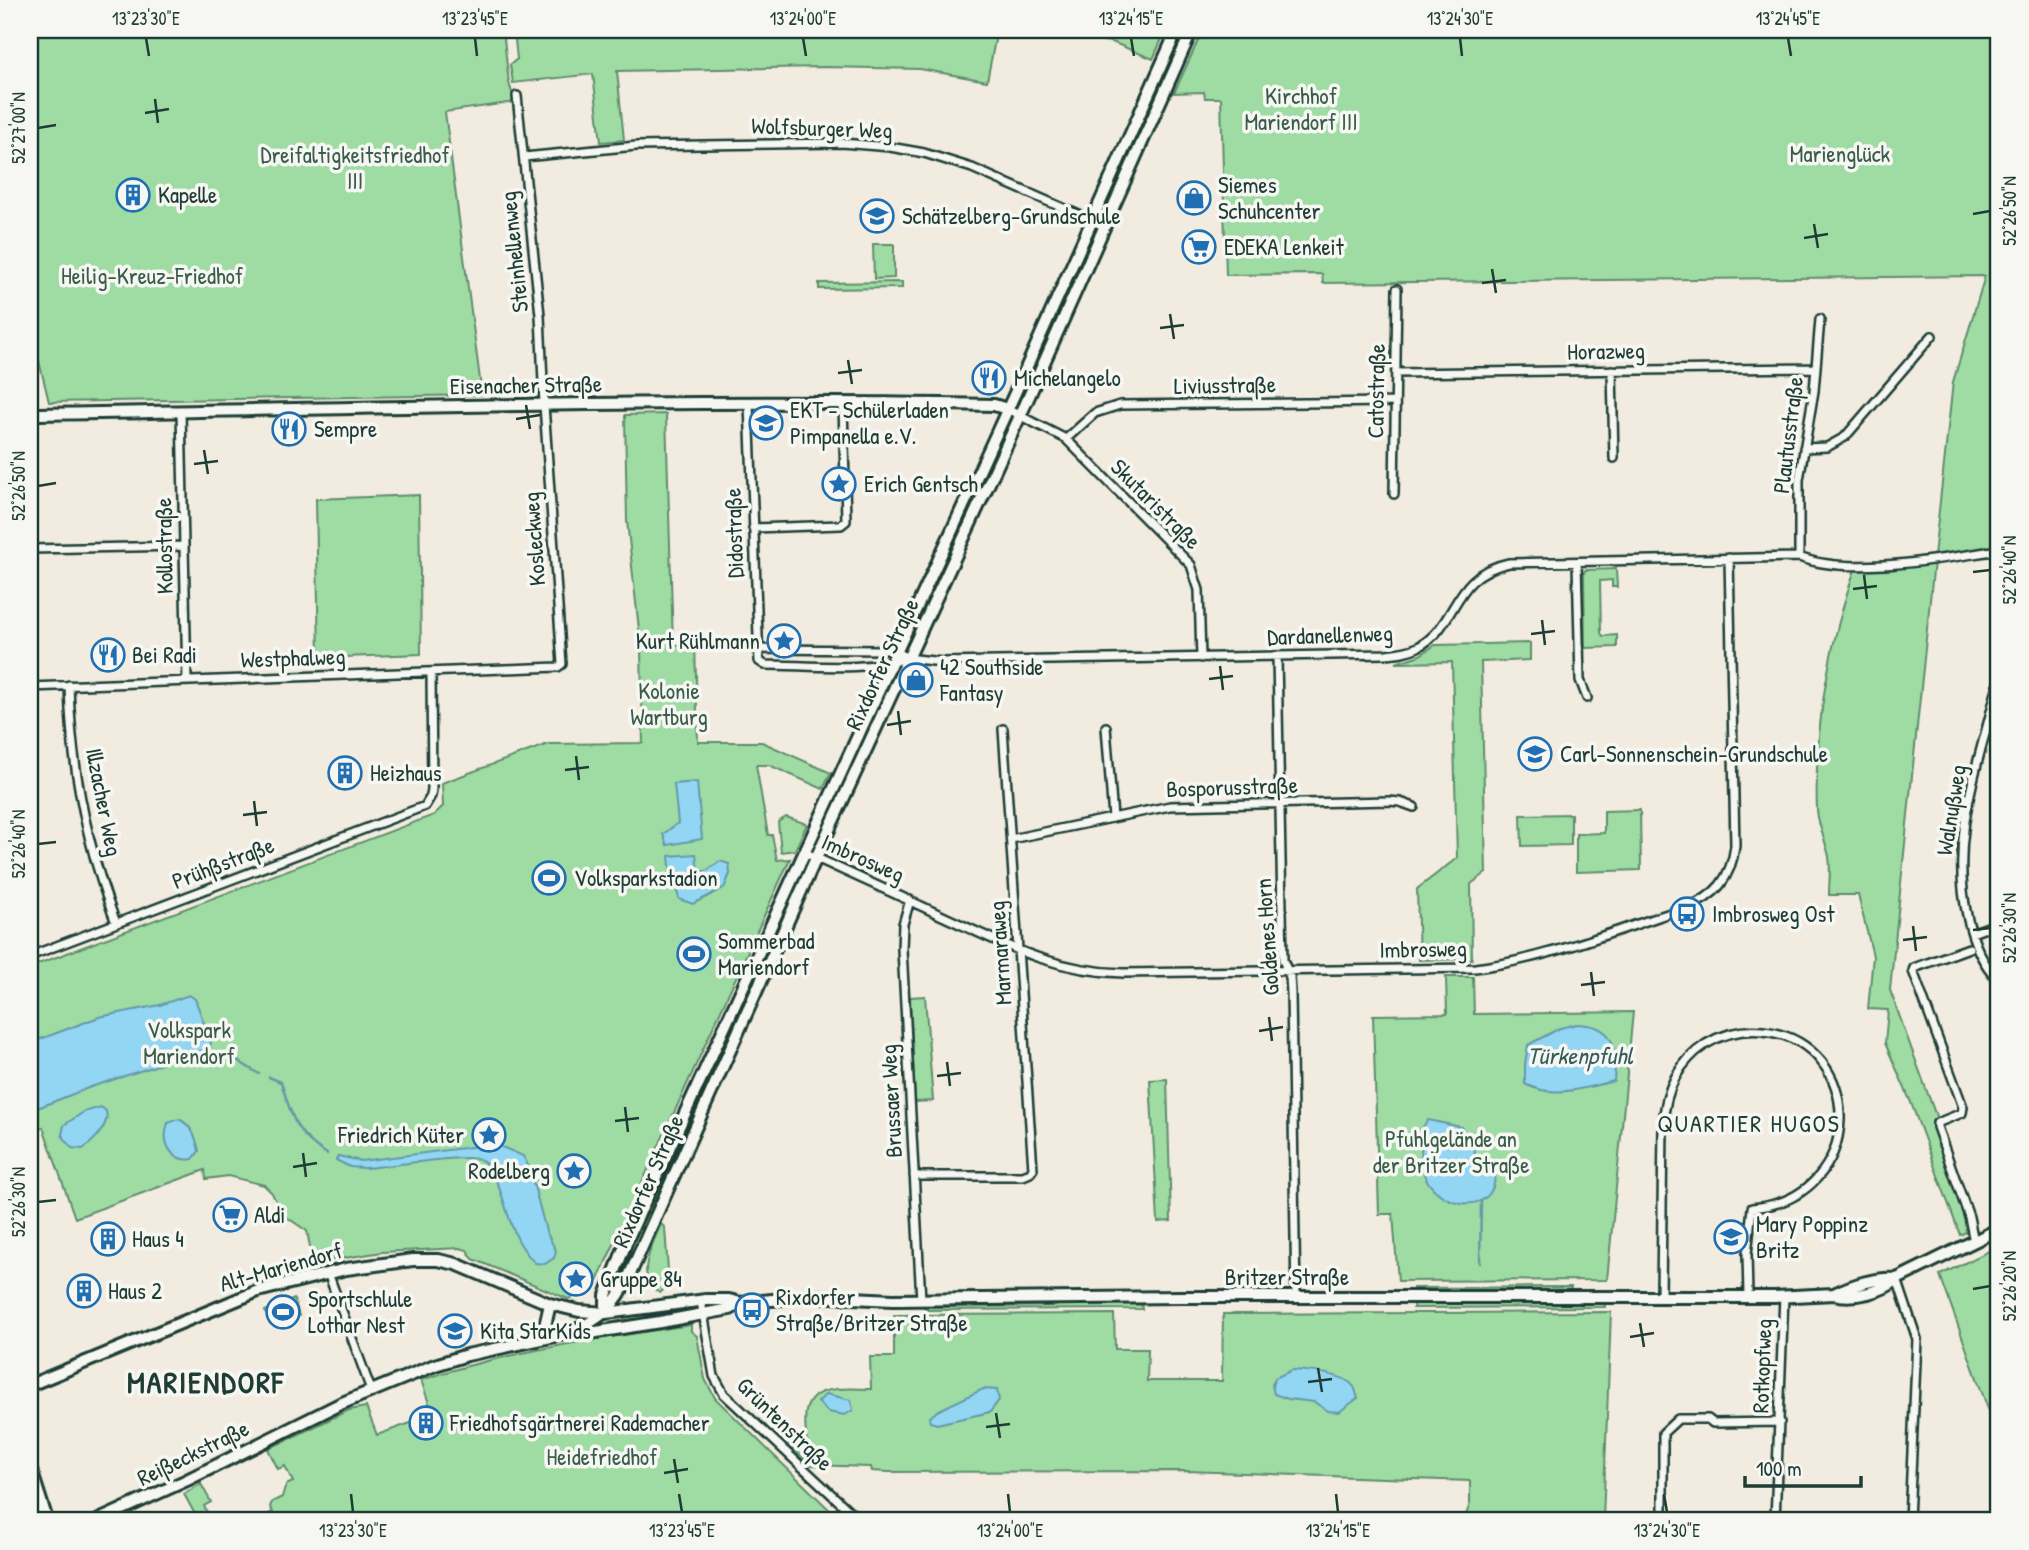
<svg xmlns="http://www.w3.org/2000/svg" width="2029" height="1550" font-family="'Patrick Hand',sans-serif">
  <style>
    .green { fill: #9fdca3; stroke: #5f8c6c; stroke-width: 2 }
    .water { fill: #92d6f4; stroke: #6499a7; stroke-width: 2 }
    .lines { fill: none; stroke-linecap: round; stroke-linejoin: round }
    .stream { stroke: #6499a7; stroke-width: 2.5 }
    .street-casing { stroke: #1f3d34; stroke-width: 12 }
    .secondary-casing { stroke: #1f3d34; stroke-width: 16 }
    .primary-casing { stroke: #1f3d34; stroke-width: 18 }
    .street { stroke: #f6f6f2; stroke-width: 7 }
    .secondary { stroke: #f6f6f2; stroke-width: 10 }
    .primary { stroke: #f6f6f2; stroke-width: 12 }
    .ticks { fill: none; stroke: #1f3d34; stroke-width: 2.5 }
    .labels { text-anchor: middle; stroke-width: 7; stroke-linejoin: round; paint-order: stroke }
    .park-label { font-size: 23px; fill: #395d4a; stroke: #f6f6f2 }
    .street-label { font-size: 23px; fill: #1f3d34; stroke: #f6f6f2 }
    .poi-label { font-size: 23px; fill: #1f3d34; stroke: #f6f6f2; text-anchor: start }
    .water-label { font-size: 24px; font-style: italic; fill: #365c5a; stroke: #f6f6f2 }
    .neighbourhood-label { font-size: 24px; letter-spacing: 2px; fill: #1f3d34; stroke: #f6f6f2 }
    .district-label { font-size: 30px; font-weight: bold; letter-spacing: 2px; fill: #1f3d34; stroke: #f6f6f2 }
    .neatline { fill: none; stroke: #1f3d34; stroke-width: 2.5 }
    .ticks-label { font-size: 18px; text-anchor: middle; fill: #1f3d34 }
  </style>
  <rect width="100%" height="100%" fill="#f1ecdf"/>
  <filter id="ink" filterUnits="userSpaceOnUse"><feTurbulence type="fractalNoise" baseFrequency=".0143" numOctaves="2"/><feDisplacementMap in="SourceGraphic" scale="14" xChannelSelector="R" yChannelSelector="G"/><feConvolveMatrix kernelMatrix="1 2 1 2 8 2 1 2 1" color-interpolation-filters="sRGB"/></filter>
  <g filter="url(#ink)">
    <path class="green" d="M30,30H503L509,83L515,102L445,112L482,395L49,402L30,324Z
      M514,30H997L987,81L920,69L825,67L617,71L624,140L601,142L593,74L513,83L510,65L517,59Z
      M1010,30H1166L1153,59L1112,42Z
      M1203,30H1999V546L1934,556L1953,382L1985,276L1323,283L1322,274L1226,275L1221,98H1205L1204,92L1174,93Z
      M873,244H894V278L874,279Z
      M902,282V288L819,289V283Z
      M666,414L673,645H695L698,742H762L831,773L823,789L769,765H756L768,835H772L777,860L790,859L593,1290L568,1299L473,1259L467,1250L460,1248L382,1252L313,1263L307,1231L282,1214L272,1193L264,1185L228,1176L206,1179L205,1170L75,1218L43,1127L30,1131V967L434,815L443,806L442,783L548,744L643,743L641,648L627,521L625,415Z
      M995,443L999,444L1000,448L913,641L904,640Z
      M419,495L421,654L319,658L316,499Z
      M1934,561L1890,990L1937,1119L1933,1128L1970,1230L1960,1235L1910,1100L1885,1043L1888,1010L1868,1009L1873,956L1858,895H1829C1829,883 1831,869 1829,857C1826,841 1818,826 1817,810C1814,728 1829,643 1856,566Z
      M1616,569L1617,587H1612V580L1600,581L1601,633L1603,636L1617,635V647L1585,648L1584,573L1585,570Z
      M1530,643V660L1481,662L1486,873L1471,884L1472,959L1419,960L1417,889L1457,858L1452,662L1396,663L1420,655L1435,645Z
      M1640,810L1641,870L1576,872V834L1604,833V811Z
      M1571,814V845L1522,846L1521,815Z
      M786,817L807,824L795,850L781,852L778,822Z
      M1446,977H1473L1474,1014L1633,1012L1607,1280L1398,1281L1393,1214H1379L1373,1015L1447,1014Z
      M925,996L933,1101L915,1102L910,997Z
      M1167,1079L1171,1221L1158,1222L1150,1080Z
      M656,1184L663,1187L617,1291L613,1290Z
      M661,1224L665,1228L669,1284L660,1293C633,1278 652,1246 661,1224Z
      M1997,1247L1999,1252V1440L1940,1275Z
      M1571,1287L1570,1291H1539L1538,1294H1414L1413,1288Z
      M294,1299L299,1316L281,1323L279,1319L270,1323L265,1311Z
      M1414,1301H1547L1548,1304H1580V1301H1604L1605,1307L1413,1308Z
      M1056,1303H1141L1142,1309L924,1310L925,1304H931V1307L1056,1306Z
      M1611,1312L1603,1520H1464L1470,1504V1481L1186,1471L888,1472L872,1471L871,1467L810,1465L789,1445H807C806,1434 804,1421 806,1411C812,1383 850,1389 871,1389L870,1357H894V1315L1114,1314L1115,1349H1148L1147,1381H1222L1223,1314Z
      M691,1325V1331L697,1336L705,1379L715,1398L840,1520H256L273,1512L270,1507L272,1502L282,1497L286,1485L293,1482L285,1466L278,1469L268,1449L349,1410L366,1407L377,1435L419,1420L424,1430L433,1427L429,1416L433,1415L421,1380C508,1351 600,1338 691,1325Z
      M201,1484L211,1502L204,1506L211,1520H198L184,1494Z"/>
    <path class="water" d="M697,782L702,839L667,845L663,834L678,823L674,784Z
      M696,854L698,871H706L720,861L729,864L730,874L724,888L693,904L679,899L676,887L672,886L669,856Z
      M189,995L195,999L211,1042L210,1048L88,1088L30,1111V1043L99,1017L160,1005Z
      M1577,1024C1616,1025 1617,1048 1614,1081C1585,1088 1553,1099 1525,1084V1064L1528,1045L1560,1028Z
      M101,1107L106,1111C110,1125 94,1141 83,1149L72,1148L62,1135L64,1125L84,1112Z
      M179,1119C192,1126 196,1137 199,1151L193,1159C171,1163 161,1142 168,1123Z
      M1428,1120L1461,1127L1474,1148L1476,1158L1494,1167C1502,1215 1445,1212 1426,1179C1421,1170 1421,1142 1420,1131Z
      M495,1144L523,1156L529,1167L546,1231L556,1251L554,1258L545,1264L535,1263C517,1245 511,1225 504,1202C501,1192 491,1164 481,1160C469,1153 385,1167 364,1168L350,1167L336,1160L338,1156L361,1161Z
      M1292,1370C1307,1371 1345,1373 1354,1387C1356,1390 1356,1394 1358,1398L1339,1412L1328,1411L1314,1402L1288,1399L1274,1394L1272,1385L1275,1378Z
      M983,1389L997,1390L999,1400L990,1412L937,1424L930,1422L929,1418L937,1411Z
      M826,1394L851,1400L853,1410L845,1415L828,1412L818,1402Z"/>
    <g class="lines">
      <path class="stream" d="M235,1059L259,1074
        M269,1077L281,1082C292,1116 294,1134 327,1154
        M1480,1263L1481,1201"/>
      <defs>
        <path id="street" d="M524,157L636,146L842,143L890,147L924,153L972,168L1104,226
          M1612,370L1614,458
          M1396,373L1816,368
          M749,404L759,661L765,665C807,665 868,672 907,658
          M1007,409L1066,439L1191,565L1199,590L1201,658
          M181,411L187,681
          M1066,439L1095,413L1120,405L1395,402
          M1804,448L1827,447L1845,437L1932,336
          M1394,494L1397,289
          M753,528L841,525L846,521L843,403
          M30,549L183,546
          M1799,557V480L1814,391L1820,319
          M1577,562L1580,680L1587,698
          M758,649L887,650L896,651L907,658L942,662L1386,654C1397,653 1408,652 1418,647C1460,624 1450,575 1509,563L1799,557C1851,577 1944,558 1999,550
          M1277,657L1283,960L1290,977L1291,993L1296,1298
          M1999,680C1980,761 1948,836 1968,920C1974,944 1982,963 1999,981
          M69,685C71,767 87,847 116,923
          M30,687L558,667L562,664L544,405L540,315L517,96
          M1106,727L1113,818
          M1011,839L1170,806L1389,801L1400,802L1414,807
          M804,852C848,873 892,892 936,913C1000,942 1050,971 1123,973L1475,968C1547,959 1617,930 1685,908C1716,897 1731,878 1735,846L1729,558
          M910,900L903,924L902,949L921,1300
          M1972,933L1999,923
          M1969,948L1914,968L1913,971L1963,1107L1962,1113L1937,1123V1127L1969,1217L1974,1242
          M30,956L425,806L431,796L432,789L431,672
          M914,1176H1023L1030,1173L1033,1169L1003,729
          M328,1273L371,1390
          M1897,1279L1917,1339L1909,1520
          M1661,1296L1663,1125C1665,1091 1677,1063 1706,1044C1723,1034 1743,1029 1763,1031C1868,1042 1867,1199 1752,1208L1747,1254L1748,1296
          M701,1301L714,1376L724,1394L859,1520
          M1663,1520V1433L1678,1419H1708L1713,1423L1780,1422
          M1775,1520L1784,1296"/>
        <path id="secondary" d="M30,414C351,409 673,398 994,405L1007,409
          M1834,1294C1852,1285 1877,1277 1897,1279
          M606,1313V1295L627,1240L1015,393L1177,30
          M570,1333C602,1318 615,1307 630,1274L816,858L1026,403L1192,30
          M542,1339L550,1304
          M30,1385L258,1291L346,1269L413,1260H438L456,1264L550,1304L579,1311L606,1313L706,1300H729L741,1303L812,1296L893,1300L1181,1297H1774L1834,1294C1853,1299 1883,1292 1897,1279L1999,1229
          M99,1520L187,1480L340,1404L435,1365L467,1355L570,1333H590L660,1322L730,1309L741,1303"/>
        <path id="primary" d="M30,1470L46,1520
          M30,1513L32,1520"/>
      </defs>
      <use href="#street" class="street-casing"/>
      <use href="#secondary" class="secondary-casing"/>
      <use href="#primary" class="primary-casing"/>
      <use href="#street" class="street"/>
      <use href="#secondary" class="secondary"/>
      <use href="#primary" class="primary"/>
    </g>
  </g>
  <path class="ticks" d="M146,38L149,56M475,38L477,56M803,38L806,56M1131,38L1134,56M1460,38L1462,56M1788,38L1791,56M155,99L158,123M145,113L169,109M38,128L56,125M1973,214L1990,211M1814,224L1818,248M1804,238L1828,234M1492,269L1496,293M1482,283L1506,280M1170,314L1174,339M1160,328L1184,325M848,360L852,384M838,373L862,370M526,405L530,429M516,419L540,415M204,450L208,474M194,464L218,461M38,486L56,483M1973,572L1990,570M1864,575L1867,599M1853,589L1877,586M1542,620L1545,645M1531,634L1555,631M1220,666L1223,690M1209,679L1233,676M898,711L901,735M887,725L911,721M576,756L579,780M565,770L589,767M254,801L257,826M243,815L267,812M38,844L56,842M1913,926L1916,951M1973,930L1990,928M1903,940L1927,937M1591,972L1594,996M1581,985L1605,982M1269,1017L1272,1041M1259,1031L1283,1027M947,1062L950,1086M937,1076L961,1073M625,1107L628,1132M615,1121L639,1118M303,1153L306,1177M293,1167L317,1163M38,1202L56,1200M1973,1289L1990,1286M1640,1323L1644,1347M1630,1337L1654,1333M1318,1368L1322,1392M1308,1382L1332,1379M996,1413L1000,1438M986,1427L1010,1424M674,1459L678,1483M664,1473L688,1469M351,1494L353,1512M679,1494L682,1512M1008,1494L1010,1512M1336,1494L1338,1512M1664,1494L1667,1512"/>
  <defs>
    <symbol id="building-ring" viewBox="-11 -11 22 22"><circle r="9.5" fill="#f6f6f2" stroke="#1f6fb2" stroke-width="1.5"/><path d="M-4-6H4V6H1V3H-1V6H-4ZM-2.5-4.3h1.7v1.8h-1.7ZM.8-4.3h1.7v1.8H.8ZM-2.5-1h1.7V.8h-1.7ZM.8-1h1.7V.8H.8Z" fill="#1f6fb2"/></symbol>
    <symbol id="shop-ring" viewBox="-11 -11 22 22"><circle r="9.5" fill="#f6f6f2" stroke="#1f6fb2" stroke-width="1.5"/><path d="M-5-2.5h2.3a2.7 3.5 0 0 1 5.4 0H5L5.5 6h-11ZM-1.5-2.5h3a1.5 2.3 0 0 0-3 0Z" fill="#1f6fb2"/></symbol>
    <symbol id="school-ring" viewBox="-11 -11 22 22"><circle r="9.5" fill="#f6f6f2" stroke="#1f6fb2" stroke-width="1.5"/><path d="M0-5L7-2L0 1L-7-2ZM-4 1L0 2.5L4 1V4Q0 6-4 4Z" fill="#1f6fb2"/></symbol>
    <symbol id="supermarket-ring" viewBox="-11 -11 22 22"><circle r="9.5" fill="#f6f6f2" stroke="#1f6fb2" stroke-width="1.5"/><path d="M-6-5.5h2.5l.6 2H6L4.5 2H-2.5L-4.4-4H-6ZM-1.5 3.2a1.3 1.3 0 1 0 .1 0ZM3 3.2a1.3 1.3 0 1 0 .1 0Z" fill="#1f6fb2"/></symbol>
    <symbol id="restaurant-ring" viewBox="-11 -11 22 22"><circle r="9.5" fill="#f6f6f2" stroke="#1f6fb2" stroke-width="1.5"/><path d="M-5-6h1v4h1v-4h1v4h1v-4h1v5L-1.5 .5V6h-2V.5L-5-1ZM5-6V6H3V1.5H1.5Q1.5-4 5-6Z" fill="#1f6fb2"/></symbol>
    <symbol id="sight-ring" viewBox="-11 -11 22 22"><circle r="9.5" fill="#f6f6f2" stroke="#1f6fb2" stroke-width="1.5"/><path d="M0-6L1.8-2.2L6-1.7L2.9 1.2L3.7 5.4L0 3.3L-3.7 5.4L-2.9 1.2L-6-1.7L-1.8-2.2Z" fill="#1f6fb2"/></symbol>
    <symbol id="stadium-ring" viewBox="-11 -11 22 22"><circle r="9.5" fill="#f6f6f2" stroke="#1f6fb2" stroke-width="1.5"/><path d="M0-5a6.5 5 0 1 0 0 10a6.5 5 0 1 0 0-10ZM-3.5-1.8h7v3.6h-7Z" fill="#1f6fb2"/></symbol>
    <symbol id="bus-ring" viewBox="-11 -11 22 22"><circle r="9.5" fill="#f6f6f2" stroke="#1f6fb2" stroke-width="1.5"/><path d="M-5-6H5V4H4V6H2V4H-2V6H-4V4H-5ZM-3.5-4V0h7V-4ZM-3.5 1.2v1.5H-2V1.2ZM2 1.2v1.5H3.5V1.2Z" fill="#1f6fb2"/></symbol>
  </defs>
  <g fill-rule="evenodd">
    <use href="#building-ring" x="114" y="176" width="38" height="38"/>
    <use href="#shop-ring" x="1175" y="179" width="38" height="38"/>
    <use href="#school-ring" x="858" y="197" width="38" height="38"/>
    <use href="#supermarket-ring" x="1180" y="228" width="38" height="38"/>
    <use href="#restaurant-ring" x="970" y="359" width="38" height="38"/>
    <use href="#school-ring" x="747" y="404" width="38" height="38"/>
    <use href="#restaurant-ring" x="270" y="410" width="38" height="38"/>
    <use href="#sight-ring" x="820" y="465" width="38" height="38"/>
    <use href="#sight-ring" x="765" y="622" width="38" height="38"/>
    <use href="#restaurant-ring" x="89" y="636" width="38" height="38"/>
    <use href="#shop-ring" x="897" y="661" width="38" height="38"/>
    <use href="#school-ring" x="1516" y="735" width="38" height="38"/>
    <use href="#building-ring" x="326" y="754" width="38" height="38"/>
    <use href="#stadium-ring" x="530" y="859" width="38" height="38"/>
    <use href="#bus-ring" x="1668" y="895" width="38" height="38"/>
    <use href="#stadium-ring" x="675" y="935" width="38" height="38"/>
    <use href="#sight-ring" x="470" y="1116" width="38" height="38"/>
    <use href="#sight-ring" x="555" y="1152" width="38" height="38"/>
    <use href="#supermarket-ring" x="211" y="1196" width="38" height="38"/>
    <use href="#school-ring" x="1712" y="1218" width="38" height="38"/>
    <use href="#building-ring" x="89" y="1220" width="38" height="38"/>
    <use href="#sight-ring" x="557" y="1260" width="38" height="38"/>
    <use href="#building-ring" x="65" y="1272" width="38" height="38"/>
    <use href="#bus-ring" x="733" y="1291" width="38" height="38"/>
    <use href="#stadium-ring" x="264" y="1293" width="38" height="38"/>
    <use href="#school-ring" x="436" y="1312" width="38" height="38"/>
    <use href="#building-ring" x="407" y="1404" width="38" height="38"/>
  </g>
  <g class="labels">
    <g class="park-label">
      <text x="1301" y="104">Kirchhof<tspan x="1301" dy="26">Mariendorf III</tspan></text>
      <text x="1840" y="162">Marienglück</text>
      <text x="355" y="163">Dreifaltigkeitsfriedhof<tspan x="355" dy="26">III</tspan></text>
      <text x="152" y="284">Heilig-Kreuz-Friedhof</text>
      <text x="669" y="699">Kolonie<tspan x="669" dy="26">Wartburg</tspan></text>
      <text x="189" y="1038">Volkspark<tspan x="189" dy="26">Mariendorf</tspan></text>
      <text x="1451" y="1147">Pfuhlgelände an<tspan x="1451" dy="26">der Britzer Straße</tspan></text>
      <text x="602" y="1465">Heidefriedhof</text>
    </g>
    <g class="street-label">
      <text transform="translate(822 128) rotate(2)" y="8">Wolfsburger Weg</text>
      <text transform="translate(514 252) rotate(-96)" y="8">Steinhellenweg</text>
      <text transform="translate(1606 351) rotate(-1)" y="8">Horazweg</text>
      <text transform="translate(526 385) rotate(-1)" y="8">Eisenacher Straße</text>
      <text transform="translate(1225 385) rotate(-1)" y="8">Liviusstraße</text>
      <text transform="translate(1376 391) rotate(-89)" y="8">Catostraße</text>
      <text transform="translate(1788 435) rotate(-83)" y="8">Plautusstraße</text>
      <text transform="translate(1156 504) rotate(45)" y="8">Skutaristraße</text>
      <text transform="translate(734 533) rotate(-92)" y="8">Didostraße</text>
      <text transform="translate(534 539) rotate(-94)" y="8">Kosleckweg</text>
      <text transform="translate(164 546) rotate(-91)" y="8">Kollostraße</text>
      <text transform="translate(1330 635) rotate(-2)" y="8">Dardanellenweg</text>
      <text transform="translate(293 658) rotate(-2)" y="8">Westphalweg</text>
      <text transform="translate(882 664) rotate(-65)" y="8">Rixdorfer Straße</text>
      <text transform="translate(1232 787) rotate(-2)" y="8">Bosporusstraße</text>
      <text transform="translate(104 802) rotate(79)" y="8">Illzacher Weg</text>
      <text transform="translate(1951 810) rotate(-81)" y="8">Walnußweg</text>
      <text transform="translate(863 858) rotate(24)" y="8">Imbrosweg</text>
      <text transform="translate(223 863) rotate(-21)" y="8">Prühßstraße</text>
      <text transform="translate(1267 937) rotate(-94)" y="8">Goldenes Horn</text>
      <text transform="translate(1423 949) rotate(-1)" y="8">Imbrosweg</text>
      <text transform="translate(1000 953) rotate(-94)" y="8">Marmaraweg</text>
      <text transform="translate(891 1101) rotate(-93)" y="8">Brussaer Weg</text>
      <text transform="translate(648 1181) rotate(-66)" y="8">Rixdorfer Straße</text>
      <text transform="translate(281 1267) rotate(-16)" y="8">Alt-Mariendorf</text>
      <text x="1287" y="1285">Britzer Straße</text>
      <text transform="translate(1762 1366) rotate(-88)" y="8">Rotkopfweg</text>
      <text transform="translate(785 1424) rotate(44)" y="8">Grüntenstraße</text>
      <text transform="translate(193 1453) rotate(-26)" y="8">Reißeckstraße</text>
    </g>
    <g class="poi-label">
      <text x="1218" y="193">Siemes<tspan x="1218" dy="26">Schuhcenter</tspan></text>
      <text x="158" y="203">Kapelle</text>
      <text x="902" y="224">Schätzelberg-Grundschule</text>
      <text x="1224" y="255">EDEKA Lenkeit</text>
      <text x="1014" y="386">Michelangelo</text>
      <text x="790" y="418">EKT - Schülerladen<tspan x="790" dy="26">Pimpanella e.V.</tspan></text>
      <text x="314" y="437">Sempre</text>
      <text x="864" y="492">Erich Gentsch</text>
      <text x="760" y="649" text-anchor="end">Kurt Rühlmann</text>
      <text x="132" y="663">Bei Radi</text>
      <text x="940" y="675">42 Southside<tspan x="940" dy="26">Fantasy</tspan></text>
      <text x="1560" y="762">Carl-Sonnenschein-Grundschule</text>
      <text x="370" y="781">Heizhaus</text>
      <text x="574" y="886">Volksparkstadion</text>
      <text x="1712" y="922">Imbrosweg Ost</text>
      <text x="718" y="949">Sommerbad<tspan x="718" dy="26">Mariendorf</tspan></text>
      <text x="464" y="1143" text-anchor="end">Friedrich Küter</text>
      <text x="550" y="1179" text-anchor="end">Rodelberg</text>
      <text x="254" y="1223">Aldi</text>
      <text x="1756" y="1232">Mary Poppinz<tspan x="1756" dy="26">Britz</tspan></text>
      <text x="132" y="1247">Haus 4</text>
      <text x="600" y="1287">Gruppe 84</text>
      <text x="108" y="1299">Haus 2</text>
      <text x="776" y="1305">Rixdorfer<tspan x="776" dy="26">Straße/Britzer Straße</tspan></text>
      <text x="308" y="1307">Sportschlule<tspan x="308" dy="26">Lothar Nest</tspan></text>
      <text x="480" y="1339">Kita StarKids</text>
      <text x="450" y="1431">Friedhofsgärtnerei Rademacher</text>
    </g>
    <g class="water-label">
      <text x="1580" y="1064">Türkenpfuhl</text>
    </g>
    <g class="neighbourhood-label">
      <text x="1749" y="1132">QUARTIER HUGOS</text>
    </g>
    <g class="district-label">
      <text x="206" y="1393">MARIENDORF</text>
    </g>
  </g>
  <rect width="2029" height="1550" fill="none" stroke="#f6f6f2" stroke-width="77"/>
  <path d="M1745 1476v10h116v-10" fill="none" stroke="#1f3d34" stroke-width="3.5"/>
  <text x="1756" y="1476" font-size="21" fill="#1f3d34" stroke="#f6f6f2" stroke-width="5" paint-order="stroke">100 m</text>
  <rect x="38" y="38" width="1952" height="1474" class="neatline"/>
  <g class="ticks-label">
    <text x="146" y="25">13°23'30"E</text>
    <text x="475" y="25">13°23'45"E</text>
    <text x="803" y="25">13°24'00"E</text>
    <text x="1131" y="25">13°24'15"E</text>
    <text x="1460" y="25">13°24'30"E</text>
    <text x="1788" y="25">13°24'45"E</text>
    <text transform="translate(19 128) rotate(-90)" y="6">52°27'00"N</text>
    <text transform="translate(2010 211) rotate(-90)" y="6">52°26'50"N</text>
    <text transform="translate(19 486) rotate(-90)" y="6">52°26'50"N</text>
    <text transform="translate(2010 570) rotate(-90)" y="6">52°26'40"N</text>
    <text transform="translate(19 844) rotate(-90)" y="6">52°26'40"N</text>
    <text transform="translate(2010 928) rotate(-90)" y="6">52°26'30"N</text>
    <text transform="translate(19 1202) rotate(-90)" y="6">52°26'30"N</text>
    <text transform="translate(2010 1286) rotate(-90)" y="6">52°26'20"N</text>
    <text x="353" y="1537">13°23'30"E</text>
    <text x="682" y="1537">13°23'45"E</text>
    <text x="1010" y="1537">13°24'00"E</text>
    <text x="1338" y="1537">13°24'15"E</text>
    <text x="1667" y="1537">13°24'30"E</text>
  </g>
</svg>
